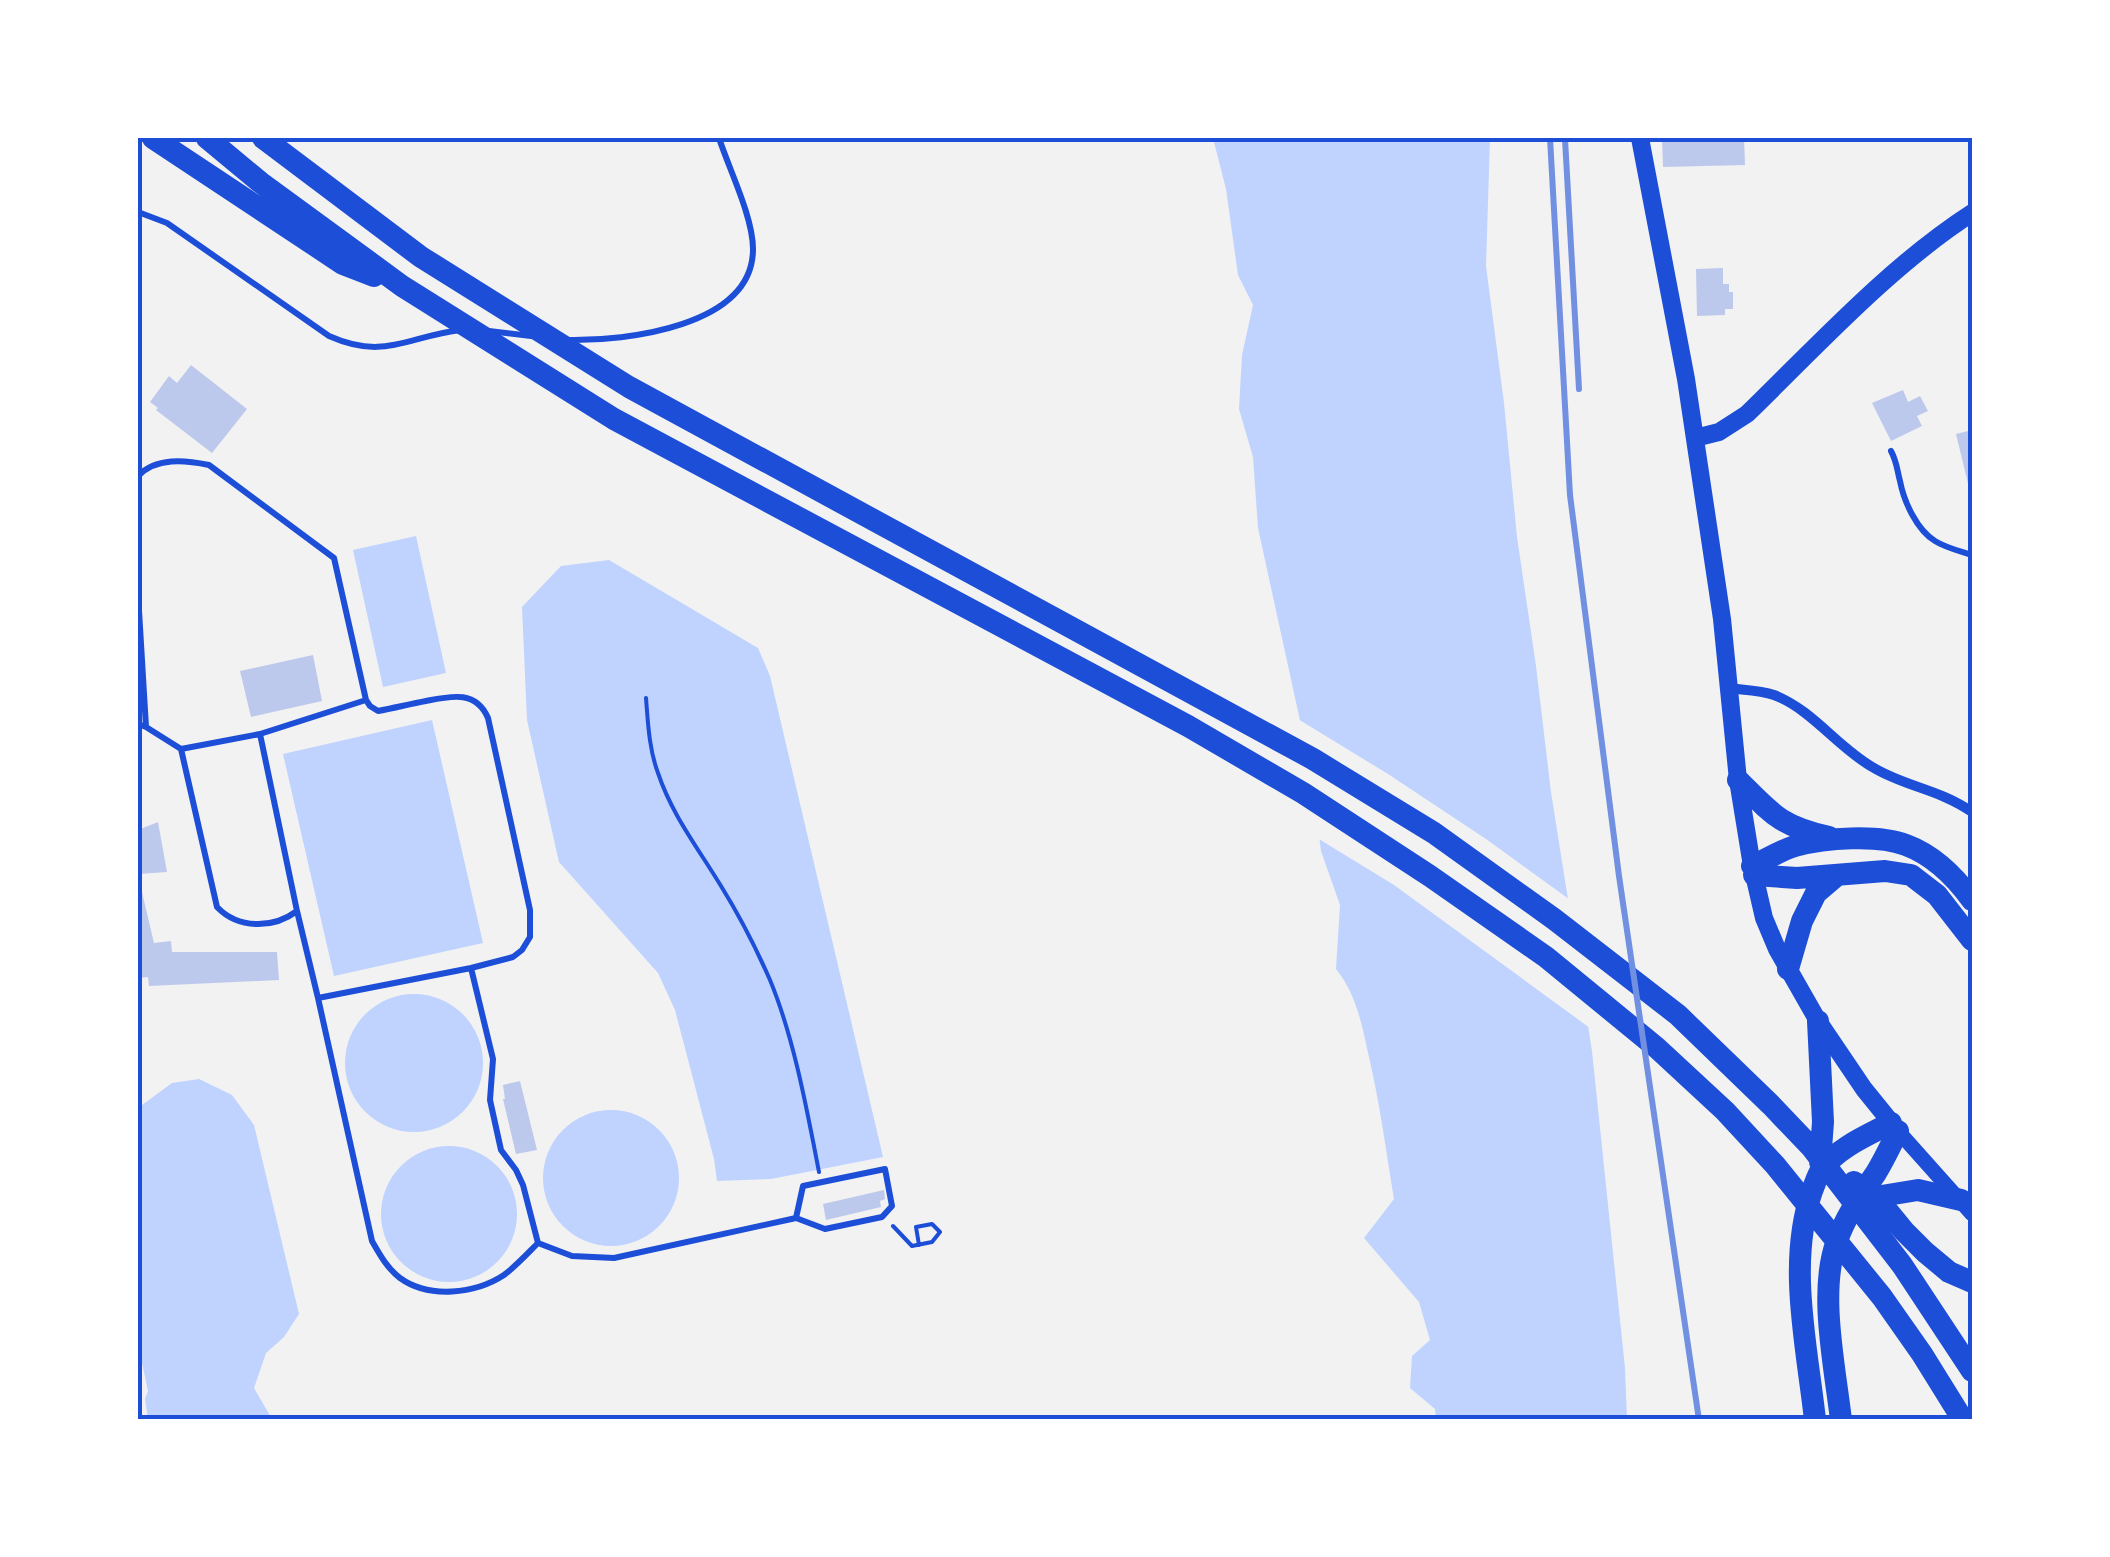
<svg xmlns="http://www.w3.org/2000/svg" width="2110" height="1557" font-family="'Exo 2',sans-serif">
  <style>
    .water { fill: #bfd3fe }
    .pier { fill: #f2f2f2 }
    .building { fill: #bdc9ec }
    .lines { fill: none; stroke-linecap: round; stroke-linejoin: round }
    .path { stroke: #1d4ed8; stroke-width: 4 }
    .service { stroke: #1d4ed8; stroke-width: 6 }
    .minor { stroke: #1d4ed8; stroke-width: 10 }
    .tertiary { stroke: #1d4ed8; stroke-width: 15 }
    .secondary { stroke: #1d4ed8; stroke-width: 18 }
    .motorway { stroke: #1d4ed8; stroke-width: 22 }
    .rail { stroke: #7290e2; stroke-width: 6 }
    .neatline { fill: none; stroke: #1d4ed8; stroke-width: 4 }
  </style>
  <rect width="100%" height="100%" fill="#f2f2f2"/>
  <path class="water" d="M1213,138H1490L1486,266L1504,403L1517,537L1536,666L1551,792L1592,1051L1625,1368L1627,1419H1436L1435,1409L1410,1388L1412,1356L1430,1340L1419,1302L1364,1238L1394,1199C1386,1151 1380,1104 1369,1057C1362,1026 1357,995 1336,969L1340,905L1321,851L1311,771L1258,528L1253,457L1239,409L1242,355L1253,305L1238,275L1226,189Z
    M416,536L446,673L383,687L353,550Z
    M609,560L758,648L770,676L883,1157L771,1179L717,1181L714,1159L675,1010L658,973L559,862L527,720L522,607L561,566Z
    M432,720L483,943L334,976L283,754Z
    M345 1063a69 69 0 1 1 138 0a69 69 0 1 1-138 0Z
    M199,1079L232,1095L254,1125L299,1314L284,1337L266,1353L254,1388L272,1419H148L145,1399L148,1391L138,1344V1108L172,1083Z
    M543 1178a68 68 0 1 1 136 0a68 68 0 1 1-136 0Z
    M381 1214a68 68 0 1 1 136 0a68 68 0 1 1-136 0Z"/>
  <path class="pier" d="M1293,716L1388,774L1486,839L1573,902L1594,1031L1394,885L1314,836L1306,772Z"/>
  <path class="building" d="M1662,138H1744L1745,165L1663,167Z
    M1723,268V284H1729V292H1733V309H1725V315L1697,316L1696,269Z
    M191,365L247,409L212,453L156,410L158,408L150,402L169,376L177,383Z
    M1903,390L1908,402L1920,396L1928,411L1917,416L1922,426L1891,441L1872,403Z
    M1972,430V496H1971L1956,434Z
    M313,655L322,701L251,717L240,671Z
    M158,822L167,872L138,874V830Z
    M138,875L154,943L171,941L172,952H277L279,980L149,986L148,977L138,978Z
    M520,1081L537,1150L516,1154L503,1099H505L503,1085Z
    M884,1190L885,1199L880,1201L881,1207L826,1220L823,1204Z"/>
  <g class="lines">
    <path class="path" d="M646,698C648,723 649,749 658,773C672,815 698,848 721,886C739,915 756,948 770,980C794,1038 807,1110 819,1172
      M893,1226L912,1246L932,1242L940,1232L932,1224L916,1227L919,1245"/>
    <path class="service" d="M138,212L167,223L329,336C385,361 408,336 461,330
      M489,331L531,336
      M568,340C625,341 753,327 753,249C753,217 729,169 719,138
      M1891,451C1897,462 1897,470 1900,481C1904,502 1917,530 1935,541C1946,548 1960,551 1972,555
      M138,476C156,457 185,460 209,465L334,558L366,700L370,706L378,711C394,708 410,704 426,701C451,696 476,690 488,718L530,910V937L522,950L513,957L471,968L318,998L297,911C273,929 238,929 217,907L181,749
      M138,594L146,727L138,724
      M146,727L181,749L260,734L297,911
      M260,734L366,700
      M471,968L493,1059L490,1100L501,1150L516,1170L523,1185L538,1243
      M318,998L372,1241C380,1255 387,1268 400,1278C429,1299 475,1294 504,1275C516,1266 527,1254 538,1243L572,1256L614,1258L796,1218L825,1229L882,1217L892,1206L885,1169L803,1186L796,1218"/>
    <path class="minor" d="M1728,688C1743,690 1760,690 1774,695C1813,710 1838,748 1874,768C1906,787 1939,789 1972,812"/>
    <path class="tertiary" d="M1898,1131L1972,1214"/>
    <path class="secondary" d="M1640,138L1686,379L1722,619L1738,780L1752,866L1764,918L1777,949L1818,1021L1864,1089L1898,1131
      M1695,438L1719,432L1747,414C1817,346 1891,265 1972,213"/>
    <path class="motorway" d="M153,138L343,264L374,276
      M207,138L260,182L402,286L614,419L1188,726L1303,793L1430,876L1546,957L1657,1048L1725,1111L1775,1165L1882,1297L1922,1354L1963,1420
      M263,138L421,257L629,387L1313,759L1434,833L1554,919L1678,1015L1771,1105L1812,1148L1902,1265L1972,1371
      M1738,780C1772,814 1780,826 1829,837
      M1752,866C1766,860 1781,850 1795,846C1825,838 1878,834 1906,845C1933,855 1956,878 1972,900
      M1754,875L1797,878L1885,871L1911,875L1937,895L1972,940
      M1788,969L1802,921L1816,893L1836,876
      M1818,1021L1823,1122L1820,1162
      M1854,1182L1886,1209L1904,1231L1925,1252L1949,1272L1972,1282
      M1863,1199L1918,1190L1961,1200
      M1815,1420C1807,1346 1787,1263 1812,1191C1815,1184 1817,1176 1821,1170C1839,1147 1866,1136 1891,1123
      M1841,1420C1835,1367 1818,1290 1837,1241C1846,1215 1861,1195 1876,1173C1884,1160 1891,1145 1898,1131"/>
    <path class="rail" d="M1550,138L1570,495L1619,876L1699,1420
      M1565,139L1579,389"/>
  </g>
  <rect width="2110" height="1557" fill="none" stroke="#ffffff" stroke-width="280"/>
  <rect x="140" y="140" width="1830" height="1277" class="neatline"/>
</svg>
